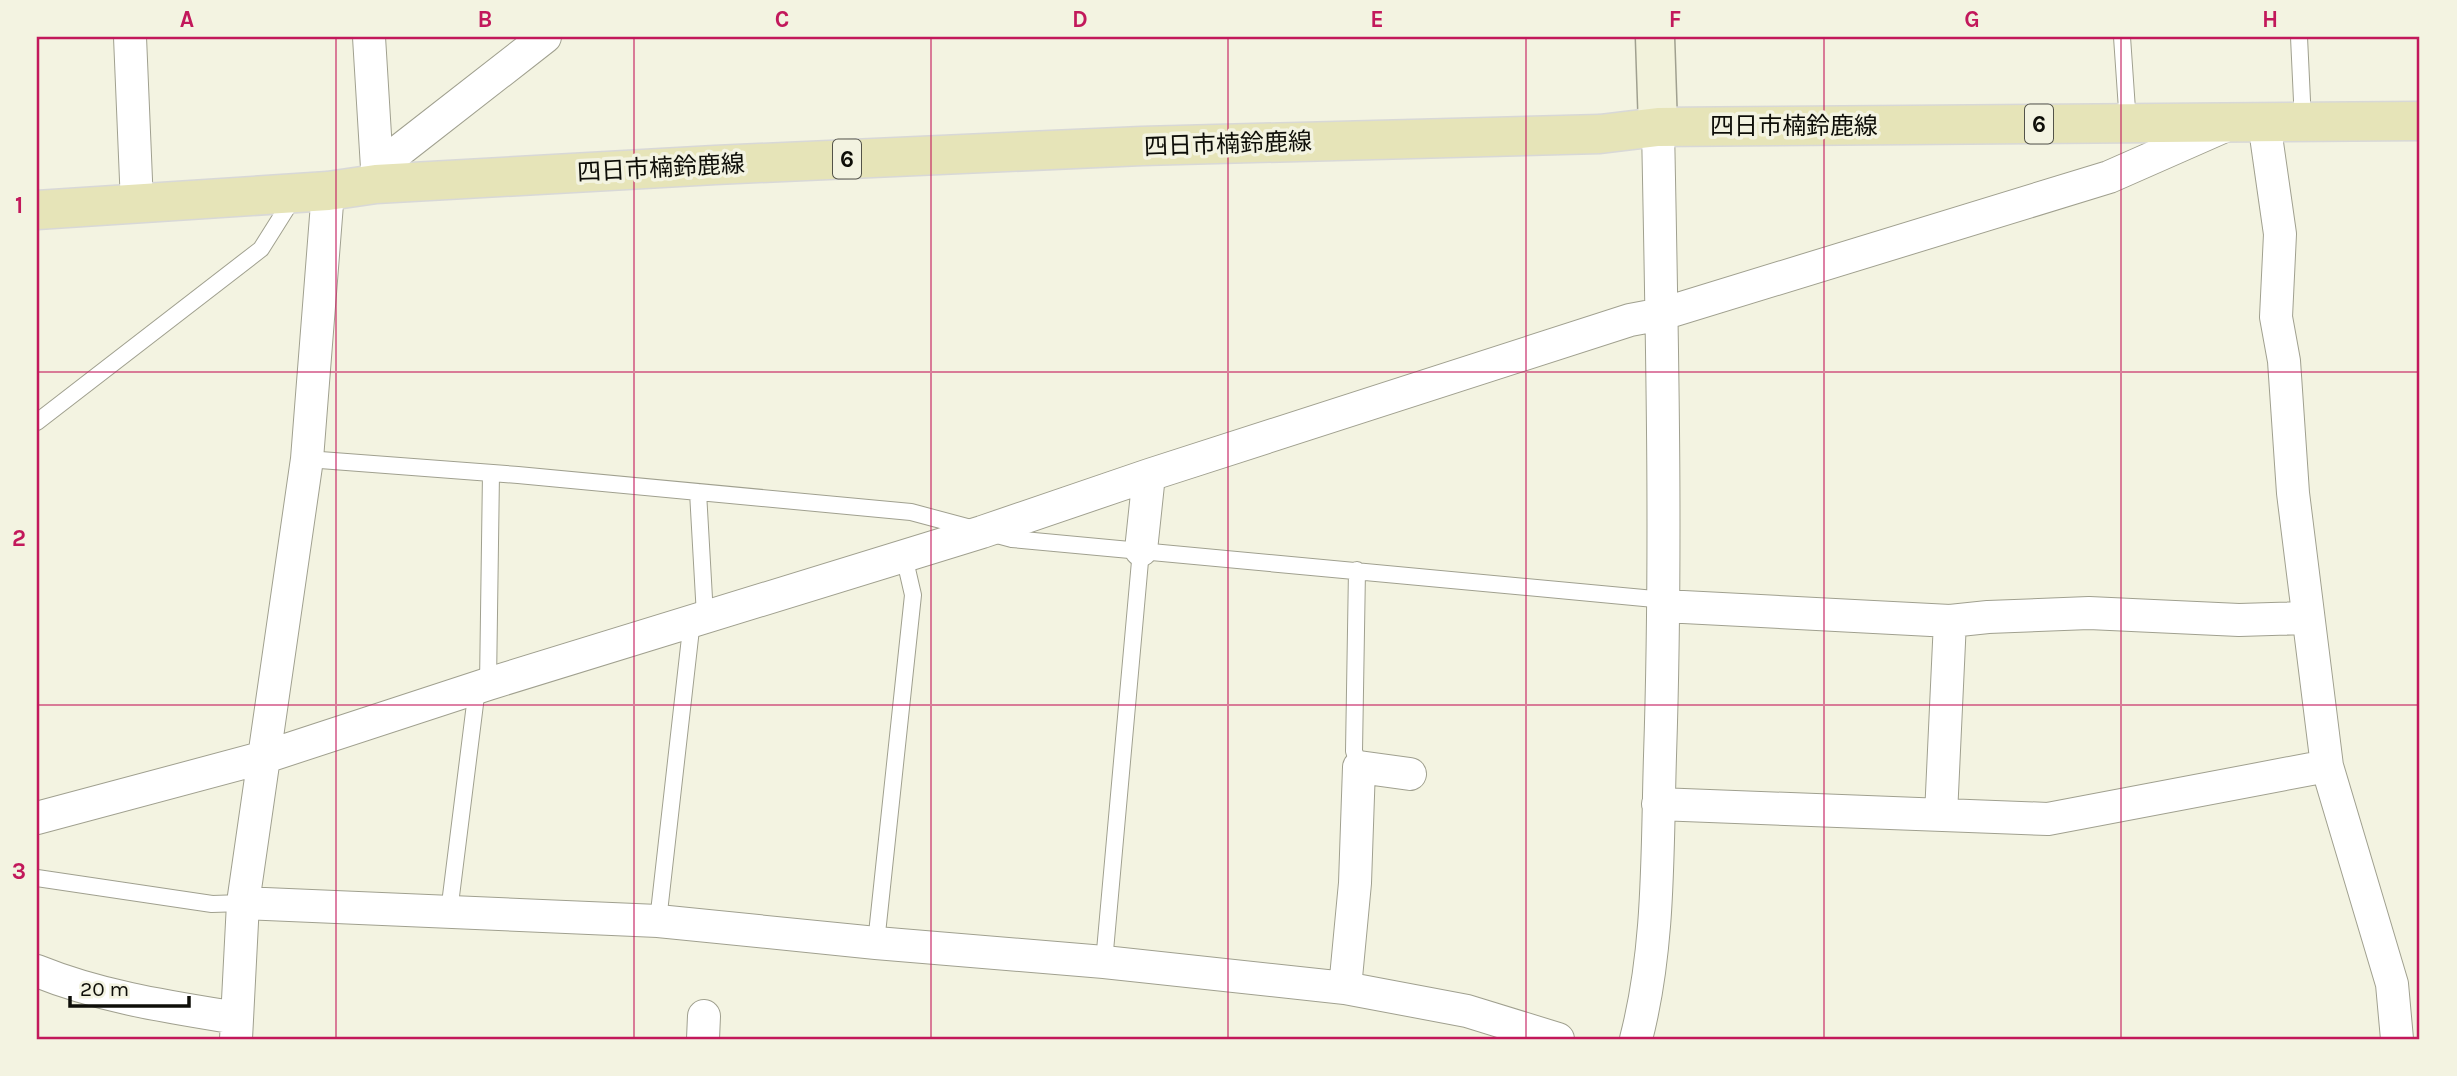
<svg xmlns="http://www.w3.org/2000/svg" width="2457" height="1076" font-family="Karla,'Noto Sans JP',sans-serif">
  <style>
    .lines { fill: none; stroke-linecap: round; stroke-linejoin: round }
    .lane-casing { stroke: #a0a08f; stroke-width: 18 }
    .street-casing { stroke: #a0a08f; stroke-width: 34 }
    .secondary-casing { stroke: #a0a08f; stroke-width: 41 }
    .primary-casing { stroke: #d8d8d7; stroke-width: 41 }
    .lane { stroke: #fff; stroke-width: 16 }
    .street { stroke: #fff; stroke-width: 32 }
    .secondary { stroke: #f2f2db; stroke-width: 38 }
    .primary { stroke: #e6e4b8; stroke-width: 38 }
    .grid { fill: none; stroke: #c2185b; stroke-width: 2; stroke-opacity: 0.55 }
    .labels { text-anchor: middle; stroke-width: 7; stroke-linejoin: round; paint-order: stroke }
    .shield { fill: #f3f3e1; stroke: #535349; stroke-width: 2 }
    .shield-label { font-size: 23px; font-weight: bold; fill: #0e0e08 }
    .street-label { font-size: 24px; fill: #0e0e08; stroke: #f3f3e1 }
    .neatline { fill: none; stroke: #c2185b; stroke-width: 2.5 }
    .grid-label { font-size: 23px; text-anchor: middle; font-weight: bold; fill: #c2185b }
  </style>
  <rect width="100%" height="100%" fill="#f3f3e1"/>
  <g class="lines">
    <defs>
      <path id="lane" d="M2122,37L2128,124
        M2299,37L2303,122
        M37,422L261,249L295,195
        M307,459L518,475L911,512L1012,539L1665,600
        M698,492L705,616
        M1357,570L1354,751L1359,767
        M488,684L491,473
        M37,878L212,904L243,903
        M449,912L477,688
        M658,921L692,620
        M876,943L913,595L904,556
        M1104,962L1141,550"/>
      <path id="street" d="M130,37L137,204
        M369,37L377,168L376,184
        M2264,122L2280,234L2276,317L2284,361L2293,493L2327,766L2392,984L2397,1039
        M377,168L545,37
        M1141,550L1149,475
        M1664,606L1950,621L1988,617L2089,613L2239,620L2307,618
        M1658,804L2048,819L2327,766
        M1941,815L1950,621
        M37,818L265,757L488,684L982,532L1149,475L1630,320L1662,314L2109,177L2227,125
        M243,903L658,921L876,943L1104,962L1345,988L1467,1011L1558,1039
        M37,971C101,997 169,1007 237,1018
        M1345,988L1355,883L1359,767L1410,774
        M236,1039L243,903L307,459L328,191
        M703,1039L704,1016
        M1636,1039C1660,947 1657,850 1660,756C1667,546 1662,337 1658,127"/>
      <path id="secondary" d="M1655,37L1658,127"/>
      <path id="primary" d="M37,210L328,191L376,184L715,165L1142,146L1600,134L1658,127L2420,121"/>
    </defs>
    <use href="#lane" class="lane-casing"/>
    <use href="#street" class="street-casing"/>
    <use href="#secondary" class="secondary-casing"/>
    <use href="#primary" class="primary-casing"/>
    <use href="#lane" class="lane"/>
    <use href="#street" class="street"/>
    <use href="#secondary" class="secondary"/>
    <use href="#primary" class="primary"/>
  </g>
  <path class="grid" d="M336,37V1039M634,37V1039M931,37V1039M1228,37V1039M1526,37V1039M1824,37V1039M2121,37V1039M37,372H2420M37,705H2420"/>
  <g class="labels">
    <g class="shield">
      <rect x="2025" y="104.5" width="28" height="39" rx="5"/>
      <rect x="833" y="139.5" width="28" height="39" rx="5"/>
    </g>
    <g class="shield-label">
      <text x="2039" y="132">6</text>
      <text x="847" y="167">6</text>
    </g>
    <g class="street-label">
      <text x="1794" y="134">四日市楠鈴鹿線</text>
      <text transform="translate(1228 144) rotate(-2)" y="8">四日市楠鈴鹿線</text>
      <text transform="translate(661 168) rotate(-3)" y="8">四日市楠鈴鹿線</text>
    </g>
  </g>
  <rect width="2457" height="1076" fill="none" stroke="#f3f3e1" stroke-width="77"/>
  <path d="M70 996v10h119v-10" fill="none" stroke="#0e0e08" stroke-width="3.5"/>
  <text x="80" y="996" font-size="21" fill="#0e0e08" stroke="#f3f3e1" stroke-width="5" paint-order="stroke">20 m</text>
  <rect x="38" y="38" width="2380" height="1000" class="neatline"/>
  <g class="grid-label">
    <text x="187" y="27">A</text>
    <text x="485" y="27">B</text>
    <text x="782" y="27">C</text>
    <text x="1080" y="27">D</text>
    <text x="1377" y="27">E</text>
    <text x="1675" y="27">F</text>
    <text x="1972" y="27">G</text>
    <text x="2270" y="27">H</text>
    <text x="19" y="213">1</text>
    <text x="19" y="546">2</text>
    <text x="19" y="879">3</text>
  </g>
</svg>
